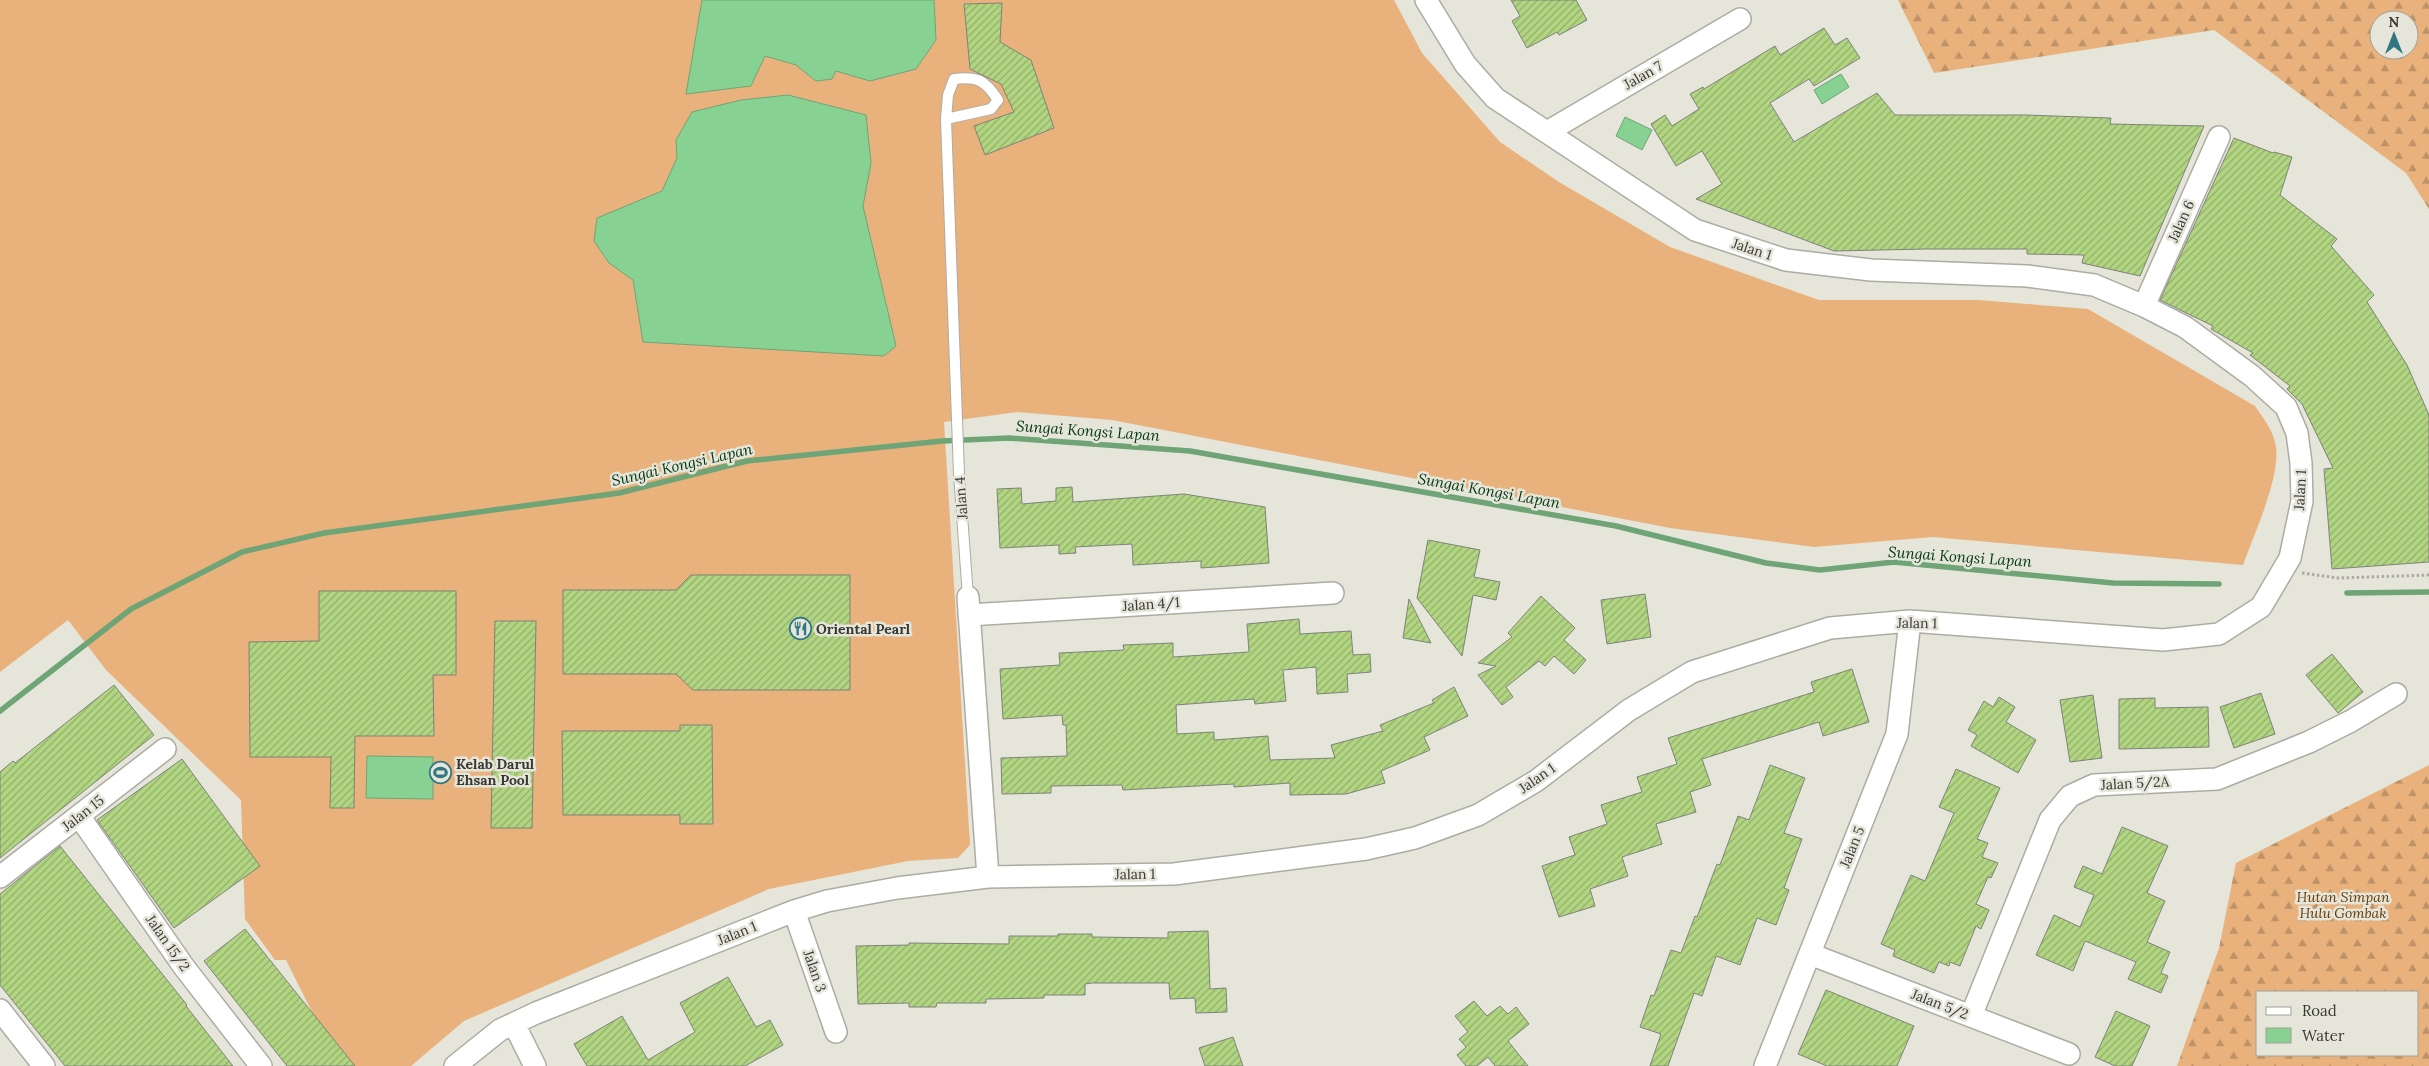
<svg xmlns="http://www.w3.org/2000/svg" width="2429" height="1066" font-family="Lora,serif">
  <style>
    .grass { fill: #e9b27d }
    .forest { fill: url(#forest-firs); fill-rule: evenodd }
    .water { fill: #87d293; stroke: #6fa476 }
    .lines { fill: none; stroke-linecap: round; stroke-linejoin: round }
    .stream { stroke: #6fa476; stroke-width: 5.5 }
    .building { fill: url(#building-hatch); stroke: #7e8379 }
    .lane-casing { stroke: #acaca2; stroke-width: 12 }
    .street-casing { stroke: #acaca2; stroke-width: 24 }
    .path { stroke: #ababa3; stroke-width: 3; stroke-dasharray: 2.5 2.5; stroke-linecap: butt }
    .lane { stroke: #fff; stroke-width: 10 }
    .street { stroke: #fff; stroke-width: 21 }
    .labels { text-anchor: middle; stroke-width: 5; stroke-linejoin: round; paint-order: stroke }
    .street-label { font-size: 14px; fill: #383834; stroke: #e5e5da }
    .poi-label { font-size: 14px; font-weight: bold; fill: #383834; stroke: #e5e5da; text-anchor: start }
    .park-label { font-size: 14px; font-style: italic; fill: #673b03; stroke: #e5e5da }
    .water-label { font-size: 15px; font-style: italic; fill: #003811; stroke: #e5e5da }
  </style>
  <defs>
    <pattern id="forest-firs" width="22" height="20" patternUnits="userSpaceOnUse" patternTransform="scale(1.25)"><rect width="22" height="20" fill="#e9b27d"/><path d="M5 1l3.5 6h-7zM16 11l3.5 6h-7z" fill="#be9267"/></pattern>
    <pattern id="building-hatch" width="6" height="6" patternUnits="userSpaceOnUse" patternTransform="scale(1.25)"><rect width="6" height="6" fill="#b1d581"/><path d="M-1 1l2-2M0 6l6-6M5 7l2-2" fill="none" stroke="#91ae6a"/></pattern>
  </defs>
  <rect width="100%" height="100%" fill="#e5e5da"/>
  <path class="grass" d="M0,0H1394L1422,53L1500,142L1559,182L1670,247L1819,300H1978L2088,309L2255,406C2264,419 2274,432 2276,447C2280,479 2254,534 2243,565L1933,537L1814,547L1670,528L1112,420L1017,412L944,422L970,845L958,858L908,861L769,889L464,1021L411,1066H339L286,960H275L245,919L241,800L106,670L68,620L0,672Z"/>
  <path class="forest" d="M1898,0H2429V209L2406,173L2214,30L1934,73ZM2379,20H2409V50H2379Z
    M2429,765V1066H2177L2219,948L2236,863ZM2258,992H2418V1055H2258Z"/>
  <path class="water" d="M702,0H934L936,40L916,69L870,81L836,71L832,79L816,81L796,65L765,56L751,86L686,94Z
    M1841,74L1849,87L1822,104L1814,90Z
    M788,95L866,115L871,163L863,206L896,346L884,356L643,342L633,280L609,263L594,241L597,218L662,191L677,158L676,140L692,112L741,100Z
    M1625,117L1652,130L1642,150L1616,136Z
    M367,756L433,757V799L366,798Z"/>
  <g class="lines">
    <path class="stream" d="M2347,593L2429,592
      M0,711L131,609L242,552L324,533L619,493L747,461L942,441L1009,438L1190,451L1616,526L1766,563L1820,570L1894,562L2113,583L2219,584"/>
  </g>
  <path class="building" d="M1511,0H1576L1587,20L1559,35L1557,32L1527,48L1512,21L1520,16Z
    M1002,3L1000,42L1031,60L1054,128L985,155L974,126L1014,112L1001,84L970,69L964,4Z
    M1824,28L1835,45L1847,38L1860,58L1814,86L1809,79L1770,103L1794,142L1877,93L1895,115H2026L2111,118L2110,124L2204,126L2140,276L2082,263L2084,255L2027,254V249H1926L1834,251L1696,199L1722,184L1702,151L1676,166L1651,124L1665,115L1672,126L1699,109L1690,94L1703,87L1704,89L1775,46L1780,55Z
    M2234,138L2273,153L2274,152L2292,157L2280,195L2337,239L2331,246L2374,295L2367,302L2407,365L2429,415V562L2332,569L2324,469L2333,468L2302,404L2287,389L2290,386L2250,355L2253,353L2211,329L2213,326L2160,300Z
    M1072,487L1073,502L1184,494L1265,507L1269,563L1201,568V561L1133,565L1132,544L1075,547L1076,553L1059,554V545L1000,548L997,489L1021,488L1022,504L1056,501V488Z
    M1428,540L1480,550L1474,577L1500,582L1496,600L1473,595L1462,656L1417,598Z
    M691,575H850V690H693L676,674H563V590H676Z
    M319,591H456V675H433L434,736H355L354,808H330L331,757H250L249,642L319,641Z
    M1645,594L1651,637L1607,644L1601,600Z
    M1541,596L1575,628L1564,640L1586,660L1574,674L1554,656L1545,666L1539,661L1506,687L1513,697L1502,705L1478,675L1496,666L1478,663L1512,637L1508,633Z
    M1409,599L1431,643L1403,638Z
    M1299,619L1300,634L1351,631L1353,655L1370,654L1371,672L1347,674L1348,692L1317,694L1316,667L1283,670L1286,701L1255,704L1254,699L1176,705L1177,734L1214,732V740L1268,736L1270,760L1335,758L1331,745L1383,731L1380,725L1434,703L1432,700L1454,687L1468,716L1424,737L1430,750L1381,771L1385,783L1346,794L1290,795V783L1234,787V784L1123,790L1122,785L1051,786V793L1002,794L1001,758L1067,756L1066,725H1063L1062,715L1003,719L1000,669L1060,665L1059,653L1124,650L1123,645L1173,643V657L1249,652L1247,624Z
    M495,621H536L532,828H491Z
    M2332,654L2363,692L2338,713L2306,675Z
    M1852,669L1869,722L1823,736L1819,722L1702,759L1711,785L1690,792L1696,812L1656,824L1662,844L1622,857L1628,876L1590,889L1595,906L1559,917L1542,866L1575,855L1569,837L1607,824L1601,805L1642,792L1637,777L1677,764L1668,738L1814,692L1811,682Z
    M114,685L154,735L0,858V772L13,761L15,763Z
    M2261,693L2275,734L2234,748L2220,707Z
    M2093,695L2102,758L2070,762L2060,700Z
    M1999,697L2015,707L2006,722L2036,740L2018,773L1971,746L1977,735L1968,730L1984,701L1993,707Z
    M2155,698V708L2208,707L2209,747L2119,749V699Z
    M680,725H712L713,824H680V815H563L562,731H680Z
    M182,759L260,866L174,928L97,820Z
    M1770,765L1805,778L1784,833L1802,839L1784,888L1789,890L1776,925L1757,918L1740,965L1716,956L1702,996L1694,993L1668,1066H1650L1661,1034L1640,1027L1651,995L1654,996L1671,950L1681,953L1695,916L1697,917L1717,864L1720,865L1738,816L1749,820Z
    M1956,769L2000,788L1977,839L1988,843L1982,857L1998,863L1991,878L1988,877L1976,904L1989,910L1981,929L1976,926L1960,966L1950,962L1949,966L1939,962L1934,973L1893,956L1895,950L1881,944L1911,875L1925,881L1954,813L1939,807Z
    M2122,827L2168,846L2147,893L2165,901L2147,942L2170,952L2161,973L2168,976L2161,993L2128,979L2136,962L2085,941L2073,971L2036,955L2054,915L2080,927L2094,895L2074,887L2083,866L2102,874Z
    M60,846L187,1005L186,1006L233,1066H65L0,985V894Z
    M245,929L355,1066H287L204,961Z
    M1208,931L1210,989L1226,988L1227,1012L1196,1013L1195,998L1170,999L1169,983H1092L1085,984V995H1044V998L986,999V1003H937L936,1007H909V1003L858,1004L856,946L909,945V943L1009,944V936H1058V934H1092V937L1168,938V932Z
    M728,977L756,1027L770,1020L783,1045L745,1066H587L574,1044L622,1016L648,1060L695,1032L680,1003Z
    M1826,990L1914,1026L1897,1066H1827L1798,1054Z
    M1474,1001L1487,1016L1500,1006L1508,1014L1516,1007L1529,1024L1508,1041L1528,1066H1495L1488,1057L1477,1066H1466L1457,1055L1466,1047L1459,1039L1468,1032L1455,1016Z
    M2116,1011L2150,1026L2132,1066H2115L2095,1057Z
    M1233,1037L1243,1066H1205L1199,1048Z"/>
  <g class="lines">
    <defs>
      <path id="lane" d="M946,119L991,109L998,100C985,80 977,76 954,79L948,95L946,119L959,474L968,597"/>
      <path id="street" d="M1547,132L1740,19
        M2144,306L2219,137
        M968,597L988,877
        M969,615L1333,593
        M79,816L184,967L261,1066
        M0,877L165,749
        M794,911L836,1032
        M1810,954L2069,1054
        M0,1010L44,1066
        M1971,1016L2050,820L2070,796L2094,785L2217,779L2309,742L2351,721L2396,694
        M514,1024L535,1066
        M455,1066L500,1030L536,1013L794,911L827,901L897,888L988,877L1174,874L1366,849L1415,838L1478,815L1536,781L1629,710L1692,672L1830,628L1910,621L2163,640L2219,634L2261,607L2290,558L2302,501L2301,463L2297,433L2286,407L2252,376L2185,327L2144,306L2094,285L2027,276L1871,270L1786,260L1695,230L1495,98L1465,64L1426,0
        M1765,1066L1897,734L1910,621"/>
    </defs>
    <use href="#lane" class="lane-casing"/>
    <use href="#street" class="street-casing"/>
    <path class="path" d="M2302,573L2338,578L2429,575"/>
    <use href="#lane" class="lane"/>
    <use href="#street" class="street"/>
  </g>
  <defs>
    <symbol id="restaurant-ring" viewBox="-11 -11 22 22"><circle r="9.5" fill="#e5e5da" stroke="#307683" stroke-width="1.5"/><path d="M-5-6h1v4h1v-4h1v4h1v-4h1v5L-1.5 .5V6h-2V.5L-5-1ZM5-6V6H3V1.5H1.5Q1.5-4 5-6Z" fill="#307683"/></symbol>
    <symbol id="stadium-ring" viewBox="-11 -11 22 22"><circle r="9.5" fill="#e5e5da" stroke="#307683" stroke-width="1.5"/><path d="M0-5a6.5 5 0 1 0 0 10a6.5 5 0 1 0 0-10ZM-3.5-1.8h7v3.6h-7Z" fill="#307683"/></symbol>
  </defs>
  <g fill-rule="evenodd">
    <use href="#restaurant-ring" x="788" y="616" width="25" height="25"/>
    <use href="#stadium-ring" x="428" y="760" width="25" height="25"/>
  </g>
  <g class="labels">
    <g class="street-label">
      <text transform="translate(1643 75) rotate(-30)" y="5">Jalan 7</text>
      <text transform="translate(2181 221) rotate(-66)" y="5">Jalan 6</text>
      <text transform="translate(1752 249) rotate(18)" y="5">Jalan 1</text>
      <text transform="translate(2300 490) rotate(-87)" y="5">Jalan 1</text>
      <text transform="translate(961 498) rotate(-94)" y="5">Jalan 4</text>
      <text transform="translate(1151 604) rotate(-4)" y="5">Jalan 4/1</text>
      <text transform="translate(1917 623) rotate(1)" y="5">Jalan 1</text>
      <text transform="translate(1537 778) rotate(-35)" y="5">Jalan 1</text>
      <text transform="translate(2135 783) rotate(-3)" y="5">Jalan 5/2A</text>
      <text transform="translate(83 813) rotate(-38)" y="5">Jalan 15</text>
      <text transform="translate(1852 847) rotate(-68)" y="5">Jalan 5</text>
      <text transform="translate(1135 874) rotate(-1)" y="5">Jalan 1</text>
      <text transform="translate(737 933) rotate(-22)" y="5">Jalan 1</text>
      <text transform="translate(168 943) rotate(55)" y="5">Jalan 15/2</text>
      <text transform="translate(815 971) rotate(71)" y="5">Jalan 3</text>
      <text transform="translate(1940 1004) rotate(21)" y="5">Jalan 5/2</text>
    </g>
    <g class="poi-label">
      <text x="816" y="634">Oriental Pearl</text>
      <text x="456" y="769">Kelab Darul<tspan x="456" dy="16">Ehsan Pool</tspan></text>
    </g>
    <g class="park-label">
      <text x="2343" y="902">Hutan Simpan<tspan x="2343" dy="16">Hulu Gombak</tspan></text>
    </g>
    <g class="water-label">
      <text transform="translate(1088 431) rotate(4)" y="5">Sungai Kongsi Lapan</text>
      <text transform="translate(682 465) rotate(-13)" y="5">Sungai Kongsi Lapan</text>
      <text transform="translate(1489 491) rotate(10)" y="5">Sungai Kongsi Lapan</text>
      <text transform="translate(1960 557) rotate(4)" y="5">Sungai Kongsi Lapan</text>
    </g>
  </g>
  <rect x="2256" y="991" width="162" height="65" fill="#e5e5da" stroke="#a0a098"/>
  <rect x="2266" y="1007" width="25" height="8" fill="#ffffff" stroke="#a0a098"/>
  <text x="2302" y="1016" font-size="15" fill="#383834">Road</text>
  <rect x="2266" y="1028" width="25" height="15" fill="#87d293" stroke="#a0a098"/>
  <text x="2302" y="1041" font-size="15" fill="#383834">Water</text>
  <g transform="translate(2394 35)"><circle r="24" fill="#e5e5da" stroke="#a0a098"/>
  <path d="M0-4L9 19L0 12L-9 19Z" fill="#307683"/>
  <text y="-8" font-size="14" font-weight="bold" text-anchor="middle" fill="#383834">N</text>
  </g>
</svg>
